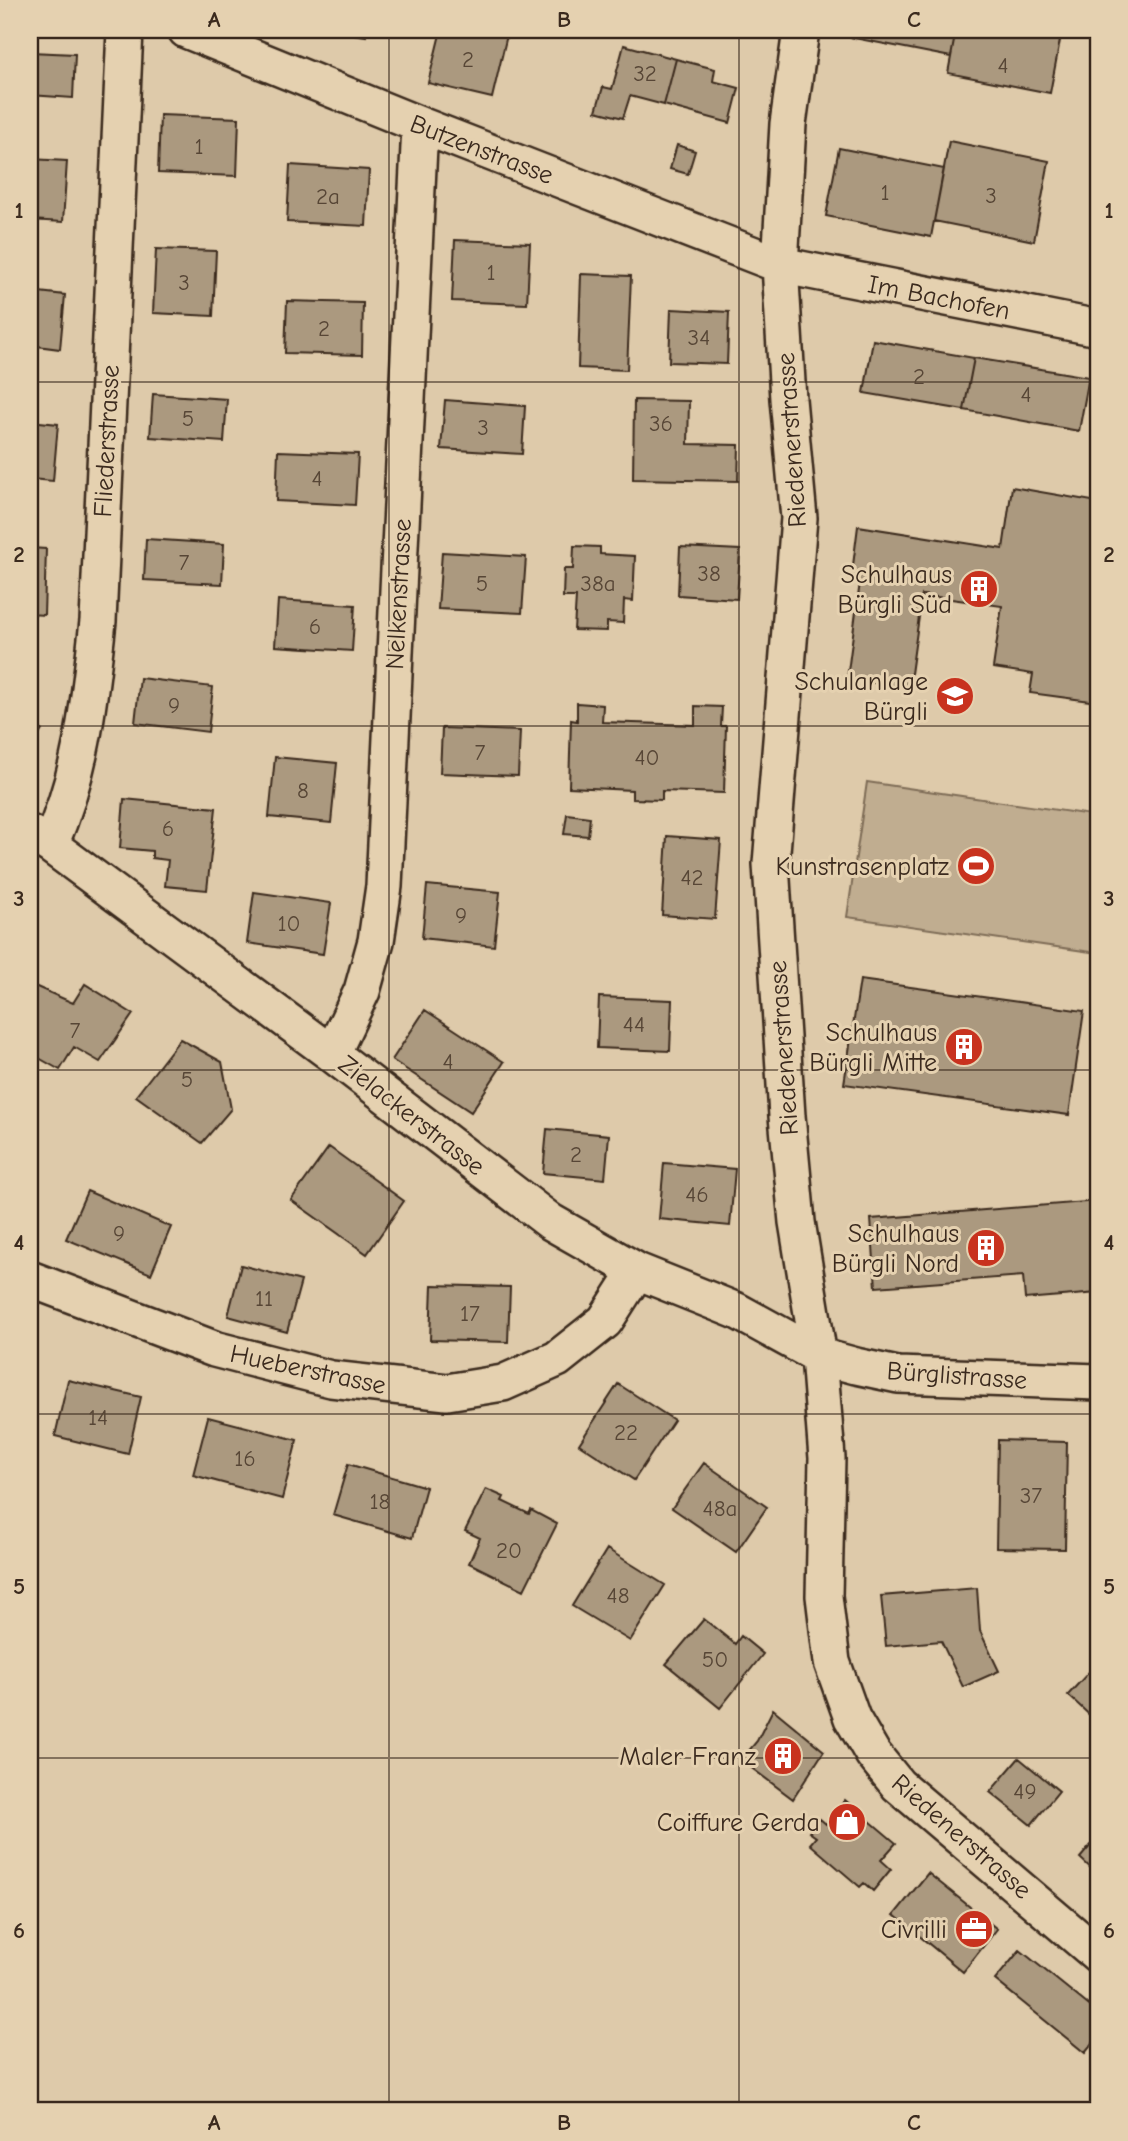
<svg xmlns="http://www.w3.org/2000/svg" width="1128" height="2141" font-family="'Comic Neue',sans-serif">
  <style>
    .green { fill: #c0ad90; stroke: #7e6c57; stroke-width: 2 }
    .building { fill: #ab997f; stroke: #3b2a1e; stroke-width: 2 }
    .lines { fill: none; stroke-linecap: round; stroke-linejoin: round }
    .minor-casing { stroke: #3b2a1e; stroke-width: 40 }
    .minor { stroke: #e5d1b0; stroke-width: 35 }
    .grid { fill: none; stroke: #3b2a1e; stroke-width: 2; stroke-opacity: 0.55 }
    .labels { text-anchor: middle; stroke-width: 6; stroke-linejoin: round; paint-order: stroke }
    .number-label { font-size: 23px; fill: #574636 }
    .street-label { font-size: 26px; fill: #3b2a1e; stroke: #e5d1b0 }
    .poi-label { font-size: 26px; fill: #3b2a1e; stroke: #e5d1b0; text-anchor: end }
    .neatline { fill: none; stroke: #3b2a1e; stroke-width: 2.5 }
    .grid-label { font-size: 23px; text-anchor: middle; font-weight: bold; fill: #3b2a1e }
  </style>
  <rect width="100%" height="100%" fill="#decaaa"/>
  <filter id="ink" filterUnits="userSpaceOnUse"><feTurbulence type="fractalNoise" baseFrequency=".0143" numOctaves="2"/><feDisplacementMap in="SourceGraphic" scale="14" xChannelSelector="R" yChannelSelector="G"/><feConvolveMatrix kernelMatrix="1 2 1 2 8 2 1 2 1" color-interpolation-filters="sRGB"/></filter>
  <g filter="url(#ink)">
    <path class="green" d="M867,782L1098,816V953L847,917Z"/>
    <path class="building" d="M330,30H367L366,36Z
      M441,30H485L507,35L492,98L428,83Z
      M845,30H956L951,57L844,36Z
      M956,30H1062L1050,93L948,73Z
      M624,45L676,59L664,105L630,96L623,118L596,111L603,87L612,89Z
      M30,52L75,54L73,98L30,95Z
      M676,59L715,69L713,81L739,88L730,123L664,105Z
      M160,115L239,118L237,176L158,173Z
      M949,141L1049,161L1034,241L934,221Z
      M677,145L695,151L688,174L670,169Z
      M839,148L944,169L931,237L826,216Z
      M30,159L67,161L63,222L30,220Z
      M290,165L369,170L366,226L287,222Z
      M455,240L530,243L527,304L452,301Z
      M156,249L216,251L213,316L153,313Z
      M581,274L631,276L627,370L578,368Z
      M30,291L65,295L60,349L30,345Z
      M287,301L363,303L362,355L285,353Z
      M671,309L729,312L727,364L669,362Z
      M873,340L974,358L964,410L864,393Z
      M974,358L1089,377L1079,431L964,410Z
      M153,394L227,399L224,442L150,437Z
      M445,400L525,406L522,454L441,449Z
      M634,400L689,401L688,444L739,445L738,481L633,479Z
      M30,421L58,424L53,481L30,479Z
      M278,451L358,454L355,505L276,501Z
      M1012,487L1098,502V702L1030,693L1033,674L993,668L1002,606L922,595L909,688L847,679L860,582L851,581L858,526L1003,549Z
      M146,539L224,544L222,584L144,580Z
      M574,546L600,547V554L635,556L633,601L624,600L623,623L607,622V631L574,630L576,597H563L564,569H573Z
      M680,547L740,550L737,599L678,595Z
      M30,548L46,549L44,615L30,614Z
      M442,552L526,557L522,613L438,609Z
      M278,600L355,605L352,651L275,646Z
      M140,678L213,687L208,732L135,723Z
      M577,703L603,705L602,722L695,725V706L722,707L721,726H726L724,793L662,791V800L632,799V790L569,787L571,720L577,721Z
      M30,722L42,730L30,749Z
      M442,728L520,731L518,776L440,773Z
      M275,757L337,763L331,823L269,817Z
      M124,799L216,808L207,890L165,886L168,860L152,858V851L120,848Z
      M567,814L590,817L588,836L564,834Z
      M667,836L721,840L715,919L662,915Z
      M427,885L500,892L494,946L422,938Z
      M254,892L331,903L323,954L247,943Z
      M860,980L1084,1011L1069,1115L844,1084Z
      M30,984L73,1003L85,984L133,1014L100,1062L74,1047L60,1070L30,1053Z
      M599,997L672,1000L670,1051L597,1048Z
      M425,1010L504,1062L471,1112L392,1060Z
      M180,1039L222,1062L231,1109L202,1143L136,1096Z
      M547,1129L609,1135L605,1179L543,1173Z
      M329,1147L404,1201L367,1254L291,1200Z
      M664,1163L735,1169L730,1226L659,1219Z
      M87,1191L171,1227L151,1274L66,1239Z
      M1098,1201V1293L1025,1299L1023,1276L876,1287L871,1219Z
      M241,1265L301,1281L287,1332L228,1316Z
      M432,1285L510,1287L508,1342L430,1340Z
      M68,1380L141,1397L128,1454L55,1436Z
      M618,1384L674,1420L634,1480L579,1444Z
      M208,1417L297,1440L282,1499L193,1475Z
      M998,1440L1067,1442L1065,1549L996,1548Z
      M704,1463L767,1507L736,1552L672,1508Z
      M348,1464L426,1487L412,1538L333,1515Z
      M486,1489L504,1497L502,1501L529,1514L531,1510L557,1524L524,1590L469,1563L480,1538L465,1531Z
      M607,1549L665,1585L630,1641L572,1606Z
      M977,1588L980,1631L999,1671L963,1687L941,1641L886,1646L881,1596Z
      M704,1619L735,1644L741,1636L763,1654L720,1708L666,1664Z
      M1098,1662V1723L1068,1695Z
      M773,1709L824,1751L793,1799L741,1760L757,1741Z
      M1019,1758L1059,1791L1031,1825L990,1792Z
      M845,1800L896,1843L881,1860L891,1869L873,1891L864,1883L860,1887L810,1844L816,1837L809,1832L820,1819L826,1824Z
      M1098,1837V1875L1080,1858Z
      M928,1873L997,1929L963,1972L894,1915Z
      M1020,1950L1098,2013V2037L1085,2053L995,1980Z"/>
    <g class="lines">
      <defs>
        <path id="minor" d="M186,30L420,125L780,265L1098,328
          M801,30L788,124L780,265L788,399L799,518L771,864L787,1116L797,1222L819,1356L827,1458L824,1596L832,1662L852,1718L873,1754L898,1785L1098,1955
          M30,833L50,845L332,1054L551,1222L637,1271L737,1311L819,1356L856,1366L898,1375L1098,1382
          M50,845C83,769 89,702 98,621L125,30
          M332,1054L362,991L376,941L384,886L420,125
          M30,1279L214,1349L331,1379L447,1392L503,1383L557,1359L605,1321L637,1271"/>
      </defs>
      <use href="#minor" class="minor-casing"/>
      <use href="#minor" class="minor"/>
    </g>
  </g>
  <path class="grid" d="M389,30V2111M739,30V2111M30,382H1098M30,726H1098M30,1070H1098M30,1414H1098M30,1758H1098"/>
  <defs>
    <symbol id="building-disc" viewBox="-11 -11 22 22"><circle r="9.5" fill="#c8321e" stroke="#e5d1b0"/><path d="M-4-6H4V6H1V3H-1V6H-4ZM-2.5-4.3h1.7v1.8h-1.7ZM.8-4.3h1.7v1.8H.8ZM-2.5-1h1.7V.8h-1.7ZM.8-1h1.7V.8H.8Z" fill="#fff"/></symbol>
    <symbol id="school-disc" viewBox="-11 -11 22 22"><circle r="9.5" fill="#c8321e" stroke="#e5d1b0"/><path d="M0-5L7-2L0 1L-7-2ZM-4 1L0 2.5L4 1V4Q0 6-4 4Z" fill="#fff"/></symbol>
    <symbol id="stadium-disc" viewBox="-11 -11 22 22"><circle r="9.5" fill="#c8321e" stroke="#e5d1b0"/><path d="M0-5a6.5 5 0 1 0 0 10a6.5 5 0 1 0 0-10ZM-3.5-1.8h7v3.6h-7Z" fill="#fff"/></symbol>
    <symbol id="shop-disc" viewBox="-11 -11 22 22"><circle r="9.5" fill="#c8321e" stroke="#e5d1b0"/><path d="M-5-2.5h2.3a2.7 3.5 0 0 1 5.4 0H5L5.5 6h-11ZM-1.5-2.5h3a1.5 2.3 0 0 0-3 0Z" fill="#fff"/></symbol>
    <symbol id="office-disc" viewBox="-11 -11 22 22"><circle r="9.5" fill="#c8321e" stroke="#e5d1b0"/><path d="M-6-3h4V-5.5h4V-3h4V5H-6ZM-1-4.5V-3h2v-1.5ZM-6 0V1H6V0Z" fill="#fff"/></symbol>
  </defs>
  <g fill-rule="evenodd">
    <use href="#building-disc" x="957" y="567" width="44" height="44"/>
    <use href="#school-disc" x="933" y="674" width="44" height="44"/>
    <use href="#stadium-disc" x="954" y="844" width="44" height="44"/>
    <use href="#building-disc" x="942" y="1025" width="44" height="44"/>
    <use href="#building-disc" x="964" y="1226" width="44" height="44"/>
    <use href="#building-disc" x="761" y="1734" width="44" height="44"/>
    <use href="#shop-disc" x="825" y="1800" width="44" height="44"/>
    <use href="#office-disc" x="952" y="1907" width="44" height="44"/>
  </g>
  <g class="labels">
    <g class="number-label">
      <text x="468" y="67">2</text>
      <text x="1003" y="73">4</text>
      <text x="645" y="81">32</text>
      <text x="199" y="154">1</text>
      <text x="885" y="200">1</text>
      <text x="991" y="203">3</text>
      <text x="328" y="204">2a</text>
      <text x="491" y="280">1</text>
      <text x="184" y="290">3</text>
      <text x="324" y="336">2</text>
      <text x="699" y="345">34</text>
      <text x="919" y="384">2</text>
      <text x="1026" y="402">4</text>
      <text x="188" y="426">5</text>
      <text x="661" y="431">36</text>
      <text x="483" y="435">3</text>
      <text x="317" y="486">4</text>
      <text x="184" y="570">7</text>
      <text x="709" y="581">38</text>
      <text x="482" y="591">5</text>
      <text x="598" y="591">38a</text>
      <text x="315" y="634">6</text>
      <text x="174" y="713">9</text>
      <text x="480" y="760">7</text>
      <text x="647" y="765">40</text>
      <text x="303" y="798">8</text>
      <text x="168" y="836">6</text>
      <text x="692" y="885">42</text>
      <text x="461" y="923">9</text>
      <text x="289" y="931">10</text>
      <text x="634" y="1032">44</text>
      <text x="75" y="1038">7</text>
      <text x="448" y="1069">4</text>
      <text x="187" y="1087">5</text>
      <text x="576" y="1162">2</text>
      <text x="697" y="1202">46</text>
      <text x="119" y="1241">9</text>
      <text x="264" y="1306">11</text>
      <text x="470" y="1321">17</text>
      <text x="98" y="1425">14</text>
      <text x="626" y="1440">22</text>
      <text x="245" y="1466">16</text>
      <text x="1031" y="1503">37</text>
      <text x="380" y="1509">18</text>
      <text x="720" y="1516">48a</text>
      <text x="509" y="1558">20</text>
      <text x="618" y="1603">48</text>
      <text x="715" y="1667">50</text>
      <text x="1025" y="1799">49</text>
    </g>
    <g class="street-label">
      <text transform="translate(482 149) rotate(21)" y="9">Butzenstrasse</text>
      <text transform="translate(939 297) rotate(11)" y="9">Im Bachofen</text>
      <text transform="translate(791 440) rotate(-94)" y="9">Riedenerstrasse</text>
      <text transform="translate(106 441) rotate(-87)" y="9">Fliederstrasse</text>
      <text transform="translate(398 594) rotate(-87)" y="9">Nelkenstrasse</text>
      <text transform="translate(783 1048) rotate(-94)" y="9">Riedenerstrasse</text>
      <text transform="translate(412 1115) rotate(38)" y="9">Zielackerstrasse</text>
      <text transform="translate(308 1369) rotate(12)" y="9">Hueberstrasse</text>
      <text transform="translate(957 1375) rotate(4)" y="9">Bürglistrasse</text>
      <text transform="translate(962 1836) rotate(41)" y="9">Riedenerstrasse</text>
    </g>
    <g class="poi-label">
      <text x="952" y="583">Schulhaus<tspan x="952" dy="30">Bürgli Süd</tspan></text>
      <text x="928" y="690">Schulanlage<tspan x="928" dy="30">Bürgli</tspan></text>
      <text x="949" y="875">Kunstrasenplatz</text>
      <text x="937" y="1041">Schulhaus<tspan x="937" dy="30">Bürgli Mitte</tspan></text>
      <text x="959" y="1242">Schulhaus<tspan x="959" dy="30">Bürgli Nord</tspan></text>
      <text x="756" y="1765">Maler Franz</text>
      <text x="820" y="1831">Coiffure Gerda</text>
      <text x="947" y="1938">Civrilli</text>
    </g>
  </g>
  <rect width="1128" height="2141" fill="none" stroke="#e5d1b0" stroke-width="77"/>
  <rect x="38" y="38" width="1052" height="2064" class="neatline"/>
  <g class="grid-label">
    <text x="214" y="27">A</text>
    <text x="564" y="27">B</text>
    <text x="914" y="27">C</text>
    <text x="19" y="218">1</text>
    <text x="1109" y="218">1</text>
    <text x="19" y="562">2</text>
    <text x="1109" y="562">2</text>
    <text x="19" y="906">3</text>
    <text x="1109" y="906">3</text>
    <text x="19" y="1250">4</text>
    <text x="1109" y="1250">4</text>
    <text x="19" y="1594">5</text>
    <text x="1109" y="1594">5</text>
    <text x="19" y="1938">6</text>
    <text x="1109" y="1938">6</text>
    <text x="214" y="2130">A</text>
    <text x="564" y="2130">B</text>
    <text x="914" y="2130">C</text>
  </g>
</svg>
